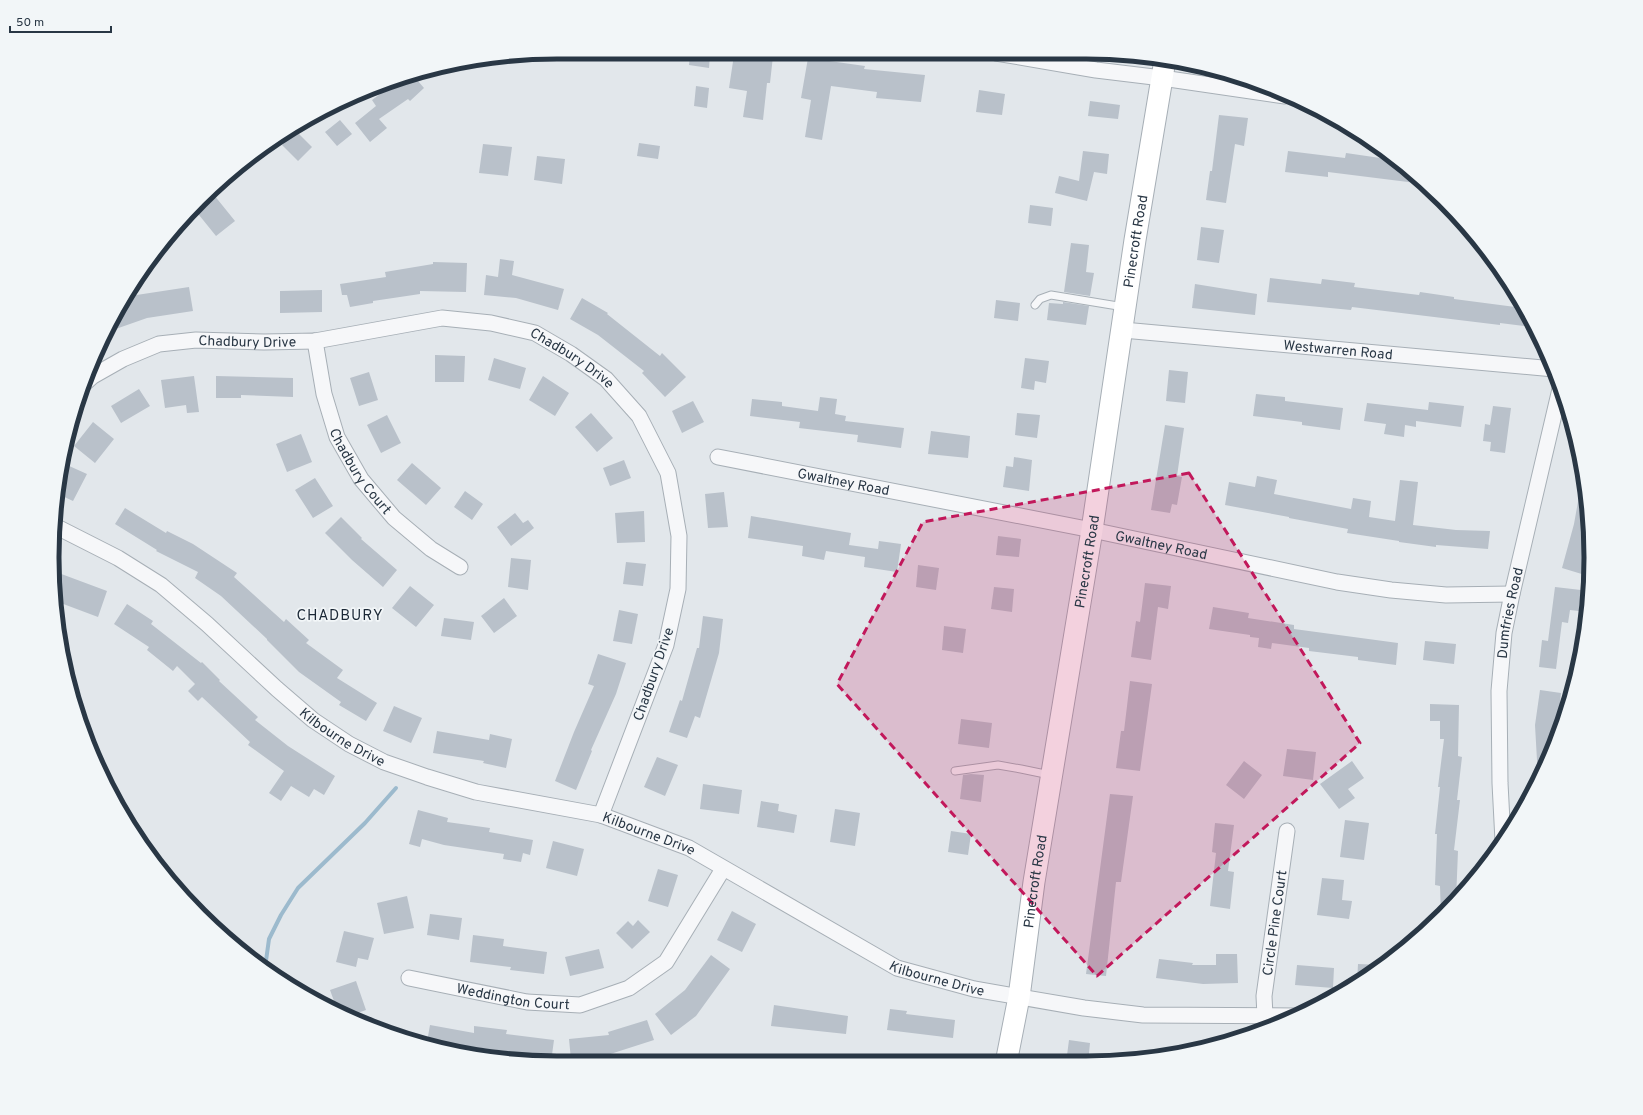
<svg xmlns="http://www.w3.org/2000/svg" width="1643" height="1115" font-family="Overpass,sans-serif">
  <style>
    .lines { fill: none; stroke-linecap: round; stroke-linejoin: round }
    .stream { stroke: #9cbacd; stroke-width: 4 }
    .building { fill: #b9c1ca }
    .lane-casing { stroke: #a7afb6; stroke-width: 9 }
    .street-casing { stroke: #a7afb6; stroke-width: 17 }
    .secondary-casing { stroke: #a7afb6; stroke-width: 23 }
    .lane { stroke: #f6f7f9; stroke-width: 7 }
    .street { stroke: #f6f7f9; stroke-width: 15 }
    .secondary { stroke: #fff; stroke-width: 21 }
    .marked { fill: #c2185b; fill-opacity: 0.2; stroke: #c2185b; stroke-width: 3; stroke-dasharray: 8 5; stroke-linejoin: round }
    .labels { text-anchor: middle; stroke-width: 3.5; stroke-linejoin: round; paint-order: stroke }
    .street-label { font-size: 14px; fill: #293745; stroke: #f2f6f8 }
    .neighbourhood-label { font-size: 15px; letter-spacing: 1px; fill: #1b2836; stroke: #f2f6f8 }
    .rim { fill: none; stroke: #293745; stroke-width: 5 }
  </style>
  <rect width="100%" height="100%" fill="#e2e7eb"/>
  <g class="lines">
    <path class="stream" d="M265,968L269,939L281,915L298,888L365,823L396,788"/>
  </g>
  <path class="building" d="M759,54L773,56L770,83H767L763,120L743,117L747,91L729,88L734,55Z
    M690,55H710L709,68L689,65Z
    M808,58L865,66L864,69L925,75L921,102L876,98L877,92L831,86L822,140L805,137L811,100L801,98Z
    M432,70L418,81L424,88L410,101L408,99L379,119L387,128L370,142L355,123L376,106L372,100L395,83L392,80L395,79Z
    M696,86L709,88L707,108L694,106Z
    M979,90L1005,94L1002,115L976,112Z
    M1090,101L1120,105L1118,119L1088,116Z
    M1219,115L1248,118L1244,146L1235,144L1226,203L1206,200L1210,171H1212Z
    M340,120L352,134L337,146L325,132Z
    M296,131L312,147L298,161L282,145Z
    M639,143L660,146L658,159L637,156Z
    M483,144L512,147L508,176L479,173Z
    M1083,151L1109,154L1107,174L1094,172L1087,201L1055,193L1059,176L1079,181Z
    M1288,151L1345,158L1346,153L1394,160L1424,184L1328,172V177L1285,172Z
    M537,156L565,159L562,184L534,180Z
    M214,195L235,221L216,236L195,210Z
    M1030,205L1053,208L1051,226L1028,223Z
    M1201,227L1224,230L1219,263L1197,260Z
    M1071,243L1089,245L1086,272L1094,273L1090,296L1064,292Z
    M500,259L514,261L512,275L564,289L558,310L516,298L484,295L486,275L498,277Z
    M433,262L467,263L466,292L420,291V294L373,301V303L350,307L347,295H342L340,284L386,277L385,272L433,264Z
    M1270,278L1321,284L1322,279L1355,283L1354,287L1419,295L1420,292L1454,297V299L1523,308L1533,327L1500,323V325L1352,307L1351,310L1267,302Z
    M1195,284L1257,294L1255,315L1192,308Z
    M189,287L193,311L147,318L110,331L130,296Z
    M322,290V312L280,313V291Z
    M582,298L608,313L607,314L660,356L662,353L686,377L665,397L642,373L644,371L598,335L570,319Z
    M996,300L1020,303L1018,321L994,318Z
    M1063,302L1089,306L1086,325L1047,320L1049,303L1063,304Z
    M435,355L465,356L464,382H435Z
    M494,358L526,368L520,389L488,380Z
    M1025,358L1049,361L1046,383L1035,381L1034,390L1021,388Z
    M1169,370L1188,372L1185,403L1166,401Z
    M369,372L378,400L359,406L350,378Z
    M194,376L199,412L187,413L186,405L165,408L161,380Z
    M216,376L293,378V397L241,395V398H216Z
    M543,376L569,393L555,416L529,400Z
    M139,389L150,406L121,423L111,406Z
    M1256,394L1285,397V401L1343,408L1340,430L1302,425V422L1253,416Z
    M820,397L837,399L835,414L846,416L845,421L904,428L901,448L857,442L858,435L799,428L800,422L750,416L752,399L782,402V406L818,411Z
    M693,401L704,422L682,433L672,411Z
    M1429,402L1464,406L1461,427L1416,421V427L1405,425L1404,437L1384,434L1386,424L1364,421L1367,403L1428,410Z
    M1493,406L1511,408L1505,453L1490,451L1491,442L1483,441L1485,424L1490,425Z
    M591,413L613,438L597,452L575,427Z
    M1017,413L1040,415L1037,438L1015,435Z
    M387,415L401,443L381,453L367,425Z
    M93,422L114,439L95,463L74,446Z
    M1165,425L1184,428L1177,476L1182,477L1177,505L1172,504L1170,513L1151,510Z
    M931,431L970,436L968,458L928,454Z
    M301,434L312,462L287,472L276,444Z
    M1014,457L1032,460L1029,491L1003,487L1006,466L1013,467Z
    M624,460L631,478L610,486L603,468Z
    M412,463L441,488L426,505L397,480Z
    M67,465L87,474L73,501L58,494L61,477Z
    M1257,476L1277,480L1274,494L1351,509L1353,498L1371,501L1369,517L1395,521L1400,480L1418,482L1413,525L1456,530L1490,531L1488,549L1436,545V547L1399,542V541L1347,533L1348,529L1289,518V517L1225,505L1229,482L1255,487Z
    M315,478L333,506L313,518L295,490Z
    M1581,485L1584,486L1591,553L1585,575L1562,568L1574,524Z
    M465,491L483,504L472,520L454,507Z
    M724,492L728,527L708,528L705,494Z
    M125,508L166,533L167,531L193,544L237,573L234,577L284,622L286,619L309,640L306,643L343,670L337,678L377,703L366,721L339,705L341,702L299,672L267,640V639L221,596L195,578L198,572L156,551L157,550L115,524Z
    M644,511L645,542L617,543L615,513Z
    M515,513L523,523L528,520L534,528L511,546L497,527Z
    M751,516L851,533L849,545L878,549L879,541L901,544L897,572L864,567L865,557L826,551L824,560L802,556L803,546L748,538Z
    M341,517L362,538L361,539L397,570L383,587L352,560L325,533Z
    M998,536L1021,539L1019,557L996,555Z
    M511,558L531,560L528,590L508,587Z
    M626,562L646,564L643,586L623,584Z
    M918,565L939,568L936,590L916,587Z
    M56,572L107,591L98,617L58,602Z
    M1145,583L1171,586L1168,609L1158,607L1151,660L1131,657L1136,621L1140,622Z
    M410,586L434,605L416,627L392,608Z
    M994,587L1014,589L1012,612L991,609Z
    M1555,587L1581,590L1579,611L1570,610L1568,623L1562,622L1556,669L1539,667L1542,640L1548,641Z
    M504,598L517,616L494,633L481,616Z
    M127,604L153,621L151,624L201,663L202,662L220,680L219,681L258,717L255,720L288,746L335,776L324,795L314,789L309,797L291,786L281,801L269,793L284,771L248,745L250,742L202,697L198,701L188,691L195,684L177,666L173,671L147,650L149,647L114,624Z
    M1213,607L1249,613L1248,618L1294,625V629L1398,643L1396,665L1358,660V657L1309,651V648L1272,643L1271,649L1258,647L1259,638L1250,637V635L1209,629Z
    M619,610L638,614L632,644L613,641Z
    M703,616L723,619L719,653L700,718L695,716L687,738L669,732L680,700L682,701L697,648H699Z
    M444,618L474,622L471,640L441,636Z
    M944,626L966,629L963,653L942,650Z
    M1425,641L1456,644L1454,664L1423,660Z
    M598,654L626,663L616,694L591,750L592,751L576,790L555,781L574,732L594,686L588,684Z
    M1130,681L1152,684L1140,771L1116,768L1121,731H1124Z
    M1540,690L1561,693L1556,741L1553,751L1538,778L1535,725Z
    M1430,704L1459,705L1458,756L1462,757L1457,800H1460L1454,850L1458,851L1456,900L1441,916L1440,886L1435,885L1437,834H1435L1440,787H1438L1444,739H1440V721H1430Z
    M394,706L422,718L411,743L383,731Z
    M961,719L992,723L989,748L958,744Z
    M437,731L489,740L490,734L512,739L506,768L483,763L484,761L433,753Z
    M1287,749L1316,752L1313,780L1283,776Z
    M657,757L678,765L665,796L644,787Z
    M1244,761L1262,775L1244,799L1226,785Z
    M1352,761L1364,778L1348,789L1355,798L1339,809L1320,784Z
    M971,774L984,775L981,802L960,799L963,775Z
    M703,784L742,790L739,814L700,809Z
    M1110,794L1133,796L1121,882H1116L1106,976L1086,974Z
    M761,801L779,804L778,811L797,815L794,833L757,827Z
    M835,809L860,813L855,846L830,842Z
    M418,810L448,818L447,822L490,828L489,832L533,840L530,855L523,853L521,862L503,859L504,854L444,845L422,839L420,847L409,844Z
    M1345,820L1369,823L1364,860L1340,857Z
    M1215,823L1234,825L1228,871L1234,872L1230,909L1210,906L1216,853L1212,852Z
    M951,831L971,834L968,855L948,852Z
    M553,841L584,849L577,876L546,868Z
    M658,869L678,875L668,907L648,901Z
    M1322,878L1344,880L1342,900L1352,901L1349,919L1317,915Z
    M407,896L414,928L384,934L377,903Z
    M732,911L756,924L742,952L717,940Z
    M430,914L462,918L459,940L427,935Z
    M638,920L650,932L632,949L616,933L628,921L633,926Z
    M344,931L374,938L368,960L358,958L356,967L336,962Z
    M473,935L504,939L503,946L547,952L544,974L510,970L511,967L470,962Z
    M599,949L604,968L570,976L565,957Z
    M1216,954H1237L1238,983L1203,984L1156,978L1159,959L1193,963L1192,965H1216Z
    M711,955L730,969L696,1016L671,1035L655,1014L685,990Z
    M1358,964L1382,965L1367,978L1357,983Z
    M1297,965L1334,968L1333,988L1295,985Z
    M356,981L366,1010L349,1016L338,1012L330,990Z
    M774,1005L848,1016L846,1034L771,1026Z
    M890,1009L907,1011L906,1014L955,1020L953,1038L887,1030Z
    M647,1020L654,1040L601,1057L571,1060L569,1039L609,1035L608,1032Z
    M430,1025L474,1033V1026L507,1030L506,1034L554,1040L551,1062L513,1058L514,1052L457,1045L456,1052L427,1042Z
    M1069,1040L1090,1043L1088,1063H1066Z"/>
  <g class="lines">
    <defs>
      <path id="lane" d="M1035,305L1040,299L1051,295L1124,307
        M955,771L998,765L1021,769L1050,775"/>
      <g id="street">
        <path d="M996,53L1096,70L1162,78L1285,96"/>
        <path id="s1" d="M1123,330L1554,369"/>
        <path id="s2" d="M315,341L324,394L337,437L361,479L394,518L431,549L460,567"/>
        <path id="s3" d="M84,384L93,376L123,359L159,344L196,340L264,342L315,341L442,318L491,323L535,333L571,354L606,379L639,416L668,473L679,536L678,589L666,645L601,815"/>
        <path id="s4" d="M718,457L1092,530L1337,582L1391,590L1446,595L1512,594"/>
        <path id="s5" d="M53,525L118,558L161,585L207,624L277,689L313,720L349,744L384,762L427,777L476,792L601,815L689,848L897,968L974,989L1084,1008L1143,1015L1295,1016"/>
        <path id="s6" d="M1503,841L1500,783L1499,691L1504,633L1512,594L1560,389"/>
        <path id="s7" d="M409,978L527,1002L580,1005L629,988L666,962L723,869"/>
        <path id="s8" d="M1265,1016L1264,996L1287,831"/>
      </g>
      <g id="secondary">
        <path id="s9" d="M1006,1063L1019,997L1034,882L1092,530L1135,240L1165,60"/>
      </g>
    </defs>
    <use href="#lane" class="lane-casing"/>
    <use href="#street" class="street-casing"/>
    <use href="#secondary" class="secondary-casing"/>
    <use href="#lane" class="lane"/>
    <use href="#street" class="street"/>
    <use href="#secondary" class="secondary"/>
  </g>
  <path class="marked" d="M1189,473L1360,743L1097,976L837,684L923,522Z"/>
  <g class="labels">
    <g class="street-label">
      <text dy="5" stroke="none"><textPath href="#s9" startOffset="832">Pinecroft Road</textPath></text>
      <text dy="5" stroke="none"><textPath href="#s3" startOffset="174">Chadbury Drive</textPath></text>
      <text dy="5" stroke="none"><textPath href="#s1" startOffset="216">Westwarren Road</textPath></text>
      <text dy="5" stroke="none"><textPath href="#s3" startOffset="510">Chadbury Drive</textPath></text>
      <text dy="5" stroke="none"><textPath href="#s2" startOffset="140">Chadbury Court</textPath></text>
      <text dy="5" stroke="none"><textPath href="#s4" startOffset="128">Gwaltney Road</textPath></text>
      <text dy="5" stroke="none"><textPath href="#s4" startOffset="452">Gwaltney Road</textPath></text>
      <text dy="5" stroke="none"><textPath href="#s9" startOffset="508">Pinecroft Road</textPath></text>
      <text dy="5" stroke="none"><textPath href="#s6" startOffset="229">Dumfries Road</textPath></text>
      <text transform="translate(653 674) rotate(-71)" y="5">Chadbury Drive</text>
      <text dy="5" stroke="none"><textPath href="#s5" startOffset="361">Kilbourne Drive</textPath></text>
      <text dy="5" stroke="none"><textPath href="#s5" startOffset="685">Kilbourne Drive</textPath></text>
      <text dy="5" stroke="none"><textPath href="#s9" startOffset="184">Pinecroft Road</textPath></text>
      <text dy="5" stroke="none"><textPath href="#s8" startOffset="94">Circle Pine Court</textPath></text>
      <text dy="5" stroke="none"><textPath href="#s5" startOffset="1009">Kilbourne Drive</textPath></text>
      <text dy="5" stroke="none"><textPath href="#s7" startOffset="106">Weddington Court</textPath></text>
    </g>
    <g class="neighbourhood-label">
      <text x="340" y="620">CHADBURY</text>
    </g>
  </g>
  <path d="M0 0H1643V1115H0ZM557 59H1086A498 498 0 0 1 1584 557V558A498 498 0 0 1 1086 1056H557A498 498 0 0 1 59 558V557A498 498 0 0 1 557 59Z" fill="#f2f6f8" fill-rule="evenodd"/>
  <path class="rim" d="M557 59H1086A498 498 0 0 1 1584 557V558A498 498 0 0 1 1086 1056H557A498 498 0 0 1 59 558V557A498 498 0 0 1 557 59Z"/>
  <path d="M10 26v6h101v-6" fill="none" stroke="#293745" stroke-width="2"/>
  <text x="16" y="26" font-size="12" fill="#293745" stroke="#f2f6f8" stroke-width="3" paint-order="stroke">50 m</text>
</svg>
